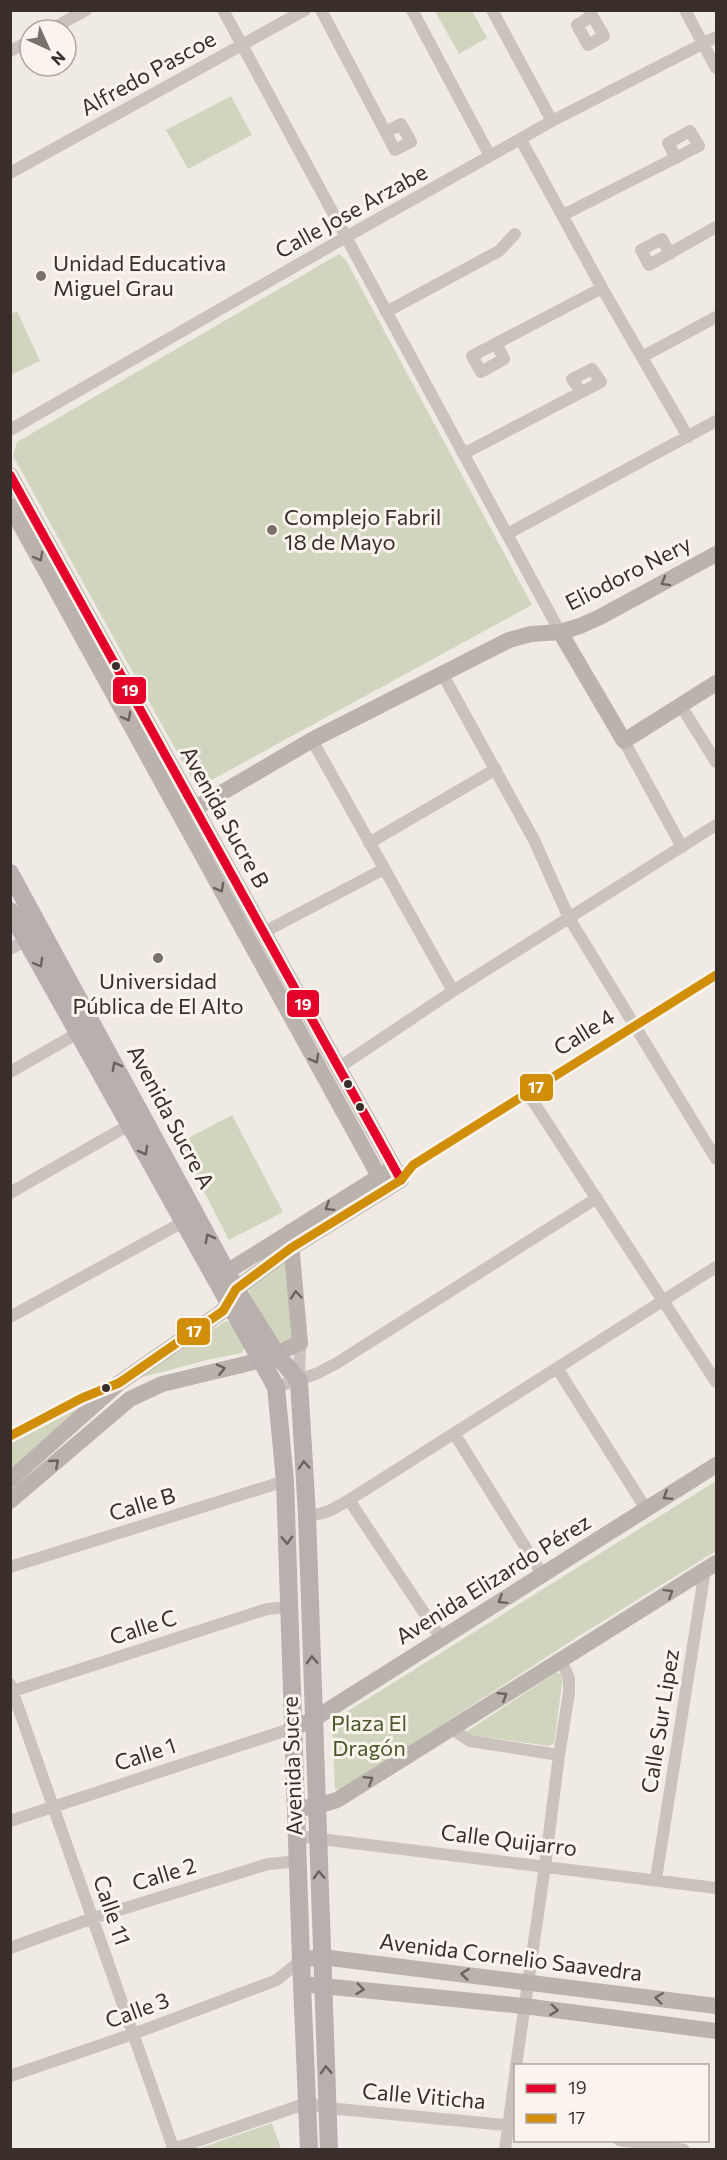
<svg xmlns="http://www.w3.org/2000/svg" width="727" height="2160" font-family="Commissioner,sans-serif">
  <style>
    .green { fill: #d2d5be }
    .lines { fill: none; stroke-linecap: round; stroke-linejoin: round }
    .street { stroke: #c9c2bd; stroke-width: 12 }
    .secondary { stroke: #bab2ad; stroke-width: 16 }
    .primary { stroke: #b8b0ac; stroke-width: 18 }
    .bus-1-casing { stroke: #fbf4ed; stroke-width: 14 }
    .bus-2-casing { stroke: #fbf4ed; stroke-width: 14 }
    .bus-1 { stroke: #e4002b; stroke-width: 9 }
    .bus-2 { stroke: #d18e08; stroke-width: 9 }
    .oneway { stroke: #6d635e }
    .oneway2 { stroke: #6c625e }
    .poi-dot { fill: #7a706b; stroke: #fbf4ed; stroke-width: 2 }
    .bus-dot { fill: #3a2e2a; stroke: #fbf4ed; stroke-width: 2 }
    .labels { text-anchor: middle; stroke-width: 6; stroke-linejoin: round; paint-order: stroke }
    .street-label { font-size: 22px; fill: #3a2e2a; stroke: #fbf4ed }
    .poi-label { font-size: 22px; fill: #3a2e2a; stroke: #fbf4ed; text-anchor: start }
    .park-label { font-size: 22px; fill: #4c592d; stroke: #fbf4ed }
    .line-badge { stroke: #fbf4ed; stroke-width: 2 }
    .badge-label { font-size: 16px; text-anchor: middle; font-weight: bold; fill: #fff }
  </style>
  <rect width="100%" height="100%" fill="#f0eae4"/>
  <path class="green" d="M435,11H472L487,38L459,54Z
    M231,96L252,135L188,169L166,130Z
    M339,254L346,260L532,605L197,788L13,456L17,442Z
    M17,311L40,361L11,375V314Z
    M232,1115L283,1212L229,1240L179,1143Z
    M281,1263L286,1264L292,1338L283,1343L277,1340L249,1292V1287Z
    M226,1321L230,1323L244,1348L242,1353L207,1360L139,1378L137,1375Z
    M89,1398V1404L10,1470V1444Z
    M716,1481V1551L579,1636L341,1790L335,1789L332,1721Z
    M557,1672L563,1677L554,1743L549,1746L463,1734Z
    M272,2123L281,2149H198Z"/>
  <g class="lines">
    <path class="street" d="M223,10L560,632
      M321,10L395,150L411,142L401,124L386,132
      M412,10L490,156
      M492,10L552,121
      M589,10L604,36L588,45L577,25L592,16
      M685,10L716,68
      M50,30L86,10
      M10,51L30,41
      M521,140L602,288L688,437
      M10,173L305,10
      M563,215L699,146L690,131L668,143L676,158
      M670,254L662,239L641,250L649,265L716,227
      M386,312L499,251L515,234
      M496,343L504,359L481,372L472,356L602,288
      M642,357L716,317
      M10,430L346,237L552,121L716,37
      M463,454L601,382L592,369L572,379L581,392
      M507,534L716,421
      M443,675L534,840L569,918L716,1159
      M681,706L716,762
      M312,740L453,991
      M624,741L682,847
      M369,843L496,769
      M264,932L384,869
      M10,949L32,937
      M338,1068L453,991L716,825
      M10,1072L78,1033
      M527,1092L716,1382
      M401,1180L413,1165L716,975
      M10,1193L129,1125
      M10,1317L183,1222
      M557,1368L646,1509
      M299,1381L300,1343
      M276,1387L316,1374L337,1363L597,1198
      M454,1433L542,1574
      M10,1436L82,1398L109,1387
      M349,1500L441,1638
      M307,1515C324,1516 335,1508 349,1500L716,1267
      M10,1567L285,1481
      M10,1684L174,2150
      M10,1692L267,1609L289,1607
      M454,1727L458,1733L470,1741L559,1755
      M10,1821L293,1728
      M297,1836L716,1888
      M656,1879L705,1570
      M10,1948L93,1918L268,1864L298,1861
      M516,2066L545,1866L559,1755L569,1693V1678L561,1660
      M10,2076L133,2034L277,1980L301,1960
      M619,2140L684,2150
      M171,2150L307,2103L328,2108L516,2126
      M505,2150L516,2068"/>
    <path class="secondary" d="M10,475L401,1180L291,1248L236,1289L223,1311L119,1383L10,1480
      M10,506L386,1189
      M560,632L624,741L716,683
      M187,813L312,740L509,640L531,634L560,632L580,626L600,617L716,554
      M217,1278L388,1171
      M10,1501L130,1399L162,1384L262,1360L300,1343L290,1232
      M293,1728L314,1719L716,1465
      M296,1809L317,1806L337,1800L716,1563
      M301,1960L322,1957L716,2006
      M302,1984L524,2006L716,2031"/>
    <path class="primary" d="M10,873L236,1289L277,1355L299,1381L307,1515L329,2150
      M10,911L276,1387L285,1481L301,1960L309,2150"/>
    <defs>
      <path id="bus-1" d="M10,475L401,1180"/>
      <path id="bus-2" d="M10,1436L82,1398L119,1383L223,1311L236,1289L291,1248L401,1180L413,1165L716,975"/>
    </defs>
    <use href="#bus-1" class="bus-1-casing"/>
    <use href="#bus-2" class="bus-2-casing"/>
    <use href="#bus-1" class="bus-1"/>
    <use href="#bus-2" class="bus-2"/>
  </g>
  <defs><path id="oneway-chevron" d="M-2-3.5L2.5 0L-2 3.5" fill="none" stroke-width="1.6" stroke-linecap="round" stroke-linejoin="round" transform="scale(1.5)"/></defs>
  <g class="oneway">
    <use href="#oneway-chevron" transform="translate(39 557) rotate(61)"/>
    <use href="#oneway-chevron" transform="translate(665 582) rotate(151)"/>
    <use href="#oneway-chevron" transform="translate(127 717) rotate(61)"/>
    <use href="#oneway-chevron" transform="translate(220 888) rotate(61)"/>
    <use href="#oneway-chevron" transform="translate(315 1059) rotate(61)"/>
    <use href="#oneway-chevron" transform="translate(329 1207) rotate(148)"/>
    <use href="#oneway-chevron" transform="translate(296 1295) rotate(-95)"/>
    <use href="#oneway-chevron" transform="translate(221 1369) rotate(-13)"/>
    <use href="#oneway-chevron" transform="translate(55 1463) rotate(-41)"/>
    <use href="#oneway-chevron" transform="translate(667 1496) rotate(148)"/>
    <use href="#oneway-chevron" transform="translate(669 1593) rotate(-32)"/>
    <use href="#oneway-chevron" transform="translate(502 1600) rotate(148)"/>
    <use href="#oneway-chevron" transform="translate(503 1696) rotate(-32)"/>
    <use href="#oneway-chevron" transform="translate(369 1780) rotate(-32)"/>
    <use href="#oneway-chevron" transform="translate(465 1974) rotate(-173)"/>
    <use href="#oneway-chevron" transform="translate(360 1989) rotate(6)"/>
    <use href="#oneway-chevron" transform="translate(659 1998) rotate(-172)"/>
    <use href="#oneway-chevron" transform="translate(554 2010) rotate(7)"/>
  </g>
  <g class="oneway2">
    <use href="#oneway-chevron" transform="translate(39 963) rotate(61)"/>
    <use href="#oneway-chevron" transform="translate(116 1066) rotate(-118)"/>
    <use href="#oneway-chevron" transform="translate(144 1151) rotate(61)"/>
    <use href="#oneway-chevron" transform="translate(209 1238) rotate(-118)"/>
    <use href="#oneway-chevron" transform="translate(304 1465) rotate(-94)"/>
    <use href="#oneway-chevron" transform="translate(287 1540) rotate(88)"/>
    <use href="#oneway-chevron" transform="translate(312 1660) rotate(-92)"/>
    <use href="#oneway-chevron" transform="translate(319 1875) rotate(-92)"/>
    <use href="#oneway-chevron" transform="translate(326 2070) rotate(-92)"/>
  </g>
  <g class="poi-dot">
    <circle cx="41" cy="276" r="6"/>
    <circle cx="272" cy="530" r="6"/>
    <circle cx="158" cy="958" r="6"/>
  </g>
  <g class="bus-dot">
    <circle cx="116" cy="666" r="5"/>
    <circle cx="348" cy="1084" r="5"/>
    <circle cx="360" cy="1107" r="5"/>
    <circle cx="106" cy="1388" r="5"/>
  </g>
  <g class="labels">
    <g class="street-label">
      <text transform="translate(148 73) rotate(-29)" y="8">Alfredo Pascoe</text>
      <text transform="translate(351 211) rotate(-29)" y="8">Calle Jose Arzabe</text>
      <text transform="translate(628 573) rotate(-27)" y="8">Eliodoro Nery</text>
      <text transform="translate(225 817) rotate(61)" y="8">Avenida Sucre B</text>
      <text transform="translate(584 1032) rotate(-32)" y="8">Calle 4</text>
      <text transform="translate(171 1117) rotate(62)" y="8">Avenida Sucre A</text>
      <text transform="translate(142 1504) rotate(-17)" y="8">Calle B</text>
      <text transform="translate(493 1579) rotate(-32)" y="8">Avenida Elizardo Pérez</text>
      <text transform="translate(143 1627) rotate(-18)" y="8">Calle C</text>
      <text transform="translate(660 1721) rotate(-81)" y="8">Calle Sur Lipez</text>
      <text transform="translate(145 1754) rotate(-18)" y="8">Calle 1</text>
      <text transform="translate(292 1766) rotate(-92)" y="8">Avenida Sucre</text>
      <text transform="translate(509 1840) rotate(7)" y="8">Calle Quijarro</text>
      <text transform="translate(164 1874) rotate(-17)" y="8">Calle 2</text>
      <text transform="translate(112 1910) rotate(71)" y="8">Calle 11</text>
      <text transform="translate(511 1957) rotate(7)" y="8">Avenida Cornelio Saavedra</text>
      <text transform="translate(137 2010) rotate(-20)" y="8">Calle 3</text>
      <text transform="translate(424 2096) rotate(5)" y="8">Calle Viticha</text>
    </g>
    <g class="poi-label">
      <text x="53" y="271">Unidad Educativa<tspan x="53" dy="25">Miguel Grau</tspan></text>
      <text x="284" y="525">Complejo Fabril<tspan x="284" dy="25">18 de Mayo</tspan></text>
      <text x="158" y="989" text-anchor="middle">Universidad<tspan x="158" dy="25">Pública de El Alto</tspan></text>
    </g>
    <g class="park-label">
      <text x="369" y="1731">Plaza El<tspan x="369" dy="25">Dragón</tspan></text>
    </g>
  </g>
  <g class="line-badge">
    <rect x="112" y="676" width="35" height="29" rx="6" fill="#e4002b"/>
    <rect x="286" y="989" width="34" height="29" rx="6" fill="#e4002b"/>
    <rect x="519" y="1073" width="35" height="29" rx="6" fill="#d18e08"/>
    <rect x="176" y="1317" width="35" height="29" rx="6" fill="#d18e08"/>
  </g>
  <g class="badge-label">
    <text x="130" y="696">19</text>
    <text x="303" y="1010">19</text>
    <text x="536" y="1093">17</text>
    <text x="194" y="1337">17</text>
  </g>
  <rect width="727" height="2160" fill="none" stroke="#3a2e2a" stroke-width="24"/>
  <rect x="514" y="2064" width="195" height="78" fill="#fbf4ed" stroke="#aea59f" stroke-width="1.5"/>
  <rect x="526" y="2084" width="30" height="9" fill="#e4002b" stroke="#aea59f" stroke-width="1.5"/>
  <text x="568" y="2094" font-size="18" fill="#3a2e2a">19</text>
  <rect x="526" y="2114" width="30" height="9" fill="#d18e08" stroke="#aea59f" stroke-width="1.5"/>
  <text x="568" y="2124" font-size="18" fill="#3a2e2a">17</text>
  <g transform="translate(48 48) rotate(135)"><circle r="28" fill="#fbf4ed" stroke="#aea59f" stroke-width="1.5"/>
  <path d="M0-4.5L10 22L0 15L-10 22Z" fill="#7a706b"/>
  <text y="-9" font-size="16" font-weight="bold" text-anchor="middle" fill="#3a2e2a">N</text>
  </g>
</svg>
